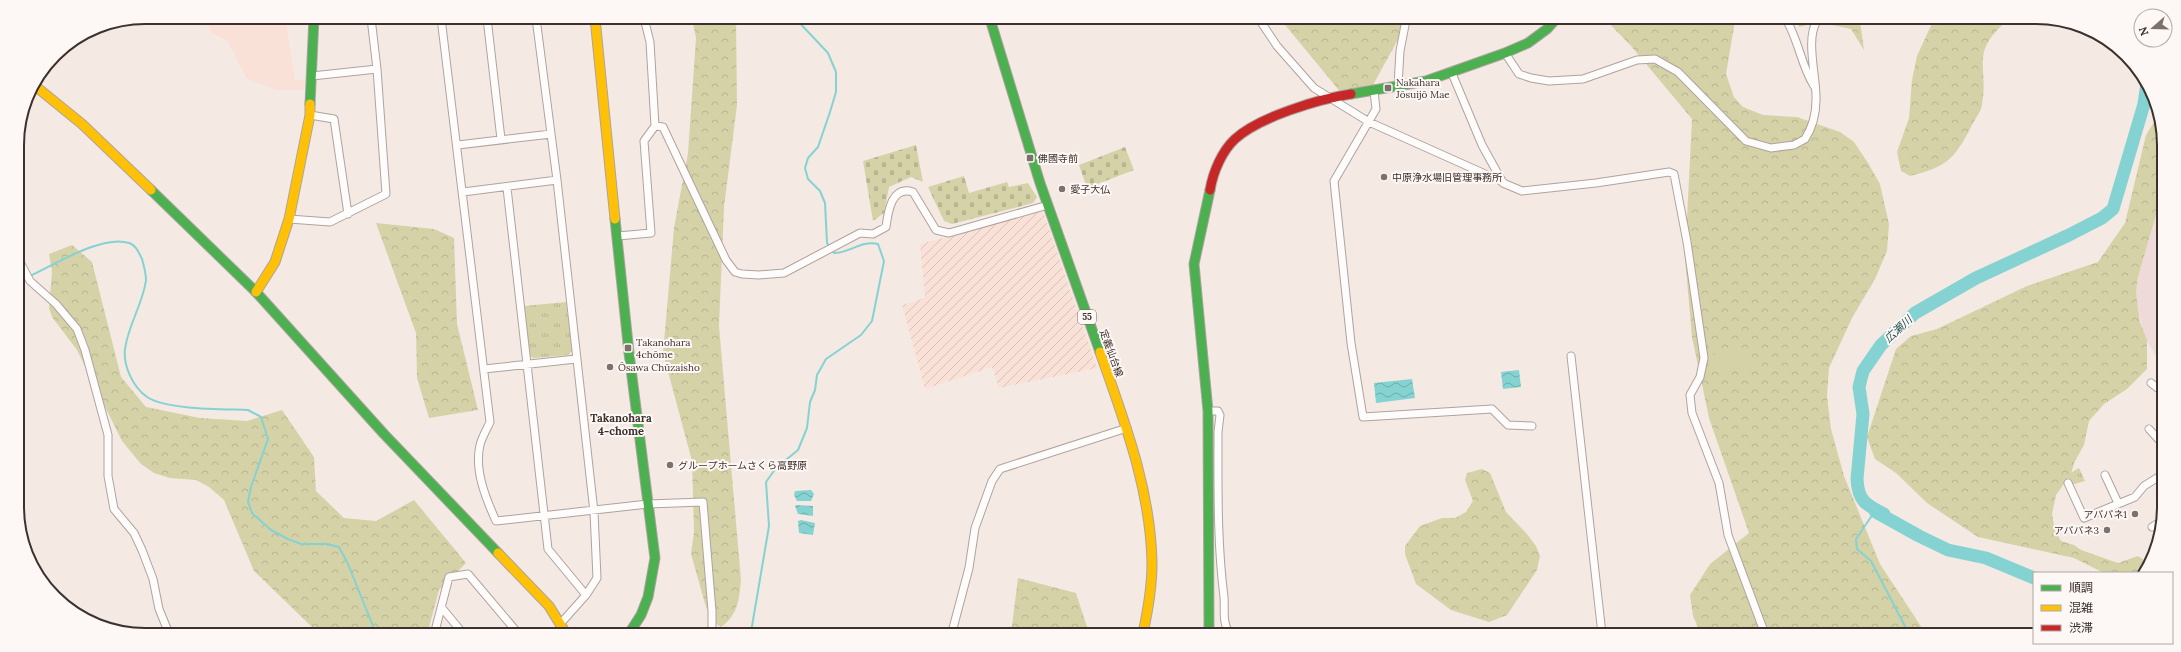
<svg xmlns="http://www.w3.org/2000/svg" width="2181" height="652" font-family="Lora,'Noto Sans JP',serif">
  <style>
    .built { fill: #fae1d7 }
    .industrial { fill: url(#industrial-furrows) }
    .education { fill: #eedad8 }
    .grass { fill: url(#grass-tufts) }
    .forest { fill: url(#forest-crowns) }
    .cemetery { fill: url(#cemetery-stones) }
    .garden { fill: #d5d2a8 }
    .water { fill: url(#water-waves) }
    .lines { fill: none; stroke-linecap: round; stroke-linejoin: round }
    .stream { stroke: #84d3d2; stroke-width: 2 }
    .river { stroke: #84d3d2; stroke-width: 13 }
    .street-casing { stroke: #aea39f; stroke-width: 9 }
    .fast-casing { stroke: #aea39f; stroke-width: 11 }
    .slow-casing { stroke: #aea39f; stroke-width: 11 }
    .jam-casing { stroke: #aea39f; stroke-width: 11 }
    .street { stroke: #fefcfb; stroke-width: 7 }
    .fast { stroke: #4caf50; stroke-width: 9 }
    .slow { stroke: #ffc107; stroke-width: 9 }
    .jam { stroke: #c62828; stroke-width: 9 }
    .poi-dot { fill: #7d716c; stroke: #fdf7f5; stroke-width: 1.5 }
    .labels { text-anchor: middle; stroke-width: 4; stroke-linejoin: round; paint-order: stroke }
    .shield { fill: #fdf7f5; stroke: #766c68; stroke-width: 1 }
    .shield-label { font-size: 9px; font-weight: bold; fill: #3c312c }
    .poi-label { font-size: 10px; fill: #3c312c; stroke: #fdf7f5; text-anchor: start }
    .street-label { font-size: 10px; fill: #3c312c; stroke: #fdf7f5 }
    .water-label { font-size: 11px; font-style: italic; fill: #1f5252; stroke: #fdf7f5 }
    .neighbourhood-label { font-size: 11px; font-weight: bold; fill: #3c312c; stroke: #fdf7f5 }
    .rim { fill: none; stroke: #3c312c; stroke-width: 2 }
  </style>
  <defs>
    <pattern id="industrial-furrows" width="10" height="10" patternUnits="userSpaceOnUse"><rect width="10" height="10" fill="#fae1d7"/><path d="M-1 1l2-2M0 10L10 0M9 11l2-2" fill="none" stroke="#d7c2b9"/></pattern>
    <pattern id="grass-tufts" width="24" height="20" patternUnits="userSpaceOnUse"><rect width="24" height="20" fill="#d5d2a8"/><path d="M3 7l-1-3M5 7V3M7 7l1-3M15 17l-1-3M17 17v-4M19 17l1-3" fill="none" stroke="#b8b591"/></pattern>
    <pattern id="forest-crowns" width="20" height="18" patternUnits="userSpaceOnUse"><rect width="20" height="18" fill="#d5d2a8"/><path d="M2 6a3 3 0 1 1 6 0M12 15a3 3 0 1 1 6 0" fill="none" stroke="#b8b591"/></pattern>
    <pattern id="cemetery-stones" width="16" height="16" patternUnits="userSpaceOnUse"><rect width="16" height="16" fill="#d5d2a8"/><path d="M2 7V4a2 2 0 0 1 4 0v3zM10 15v-3a2 2 0 0 1 4 0v3z" fill="#b8b591"/></pattern>
    <pattern id="water-waves" width="16" height="10" patternUnits="userSpaceOnUse"><rect width="16" height="10" fill="#84d3d2"/><path d="M0 5q4-4 8 0t8 0" fill="none" stroke="#6dacab"/></pattern>
  </defs>
  <rect width="100%" height="100%" fill="#f5e9e4"/>
  <path class="built" d="M190,17H285L295,79L305,81L304,90H276L246,78L227,40L212,34L209,27Z"/>
  <path class="industrial" d="M1043,211L1097,368L999,388L992,367L925,389L902,305L925,298L920,244Z"/>
  <path class="education" d="M2161,199L2160,363L2146,339L2141,322L2136,294L2138,277Z"/>
  <path class="grass" d="M566,302L572,351L568,355L533,358L529,355L524,306Z
    M2079,468L2085,481L2071,485L2067,475Z"/>
  <path class="forest" d="M692,18H736L737,105L724,207L719,326L741,580C739,600 738,615 721,627L715,623L706,607L691,554L694,532L692,461L663,353L674,228L688,153L696,38Z
    M1281,20H1406L1407,23L1373,85L1347,100Z
    M1606,20L1735,21L1726,74L1734,97L1743,107L1763,115L1797,117L1840,132L1854,142L1868,163L1880,184L1889,224L1887,251L1875,279L1852,318L1829,368L1827,396L1831,429L1844,476L1880,564L1926,634H1701L1693,616L1690,595L1710,564L1749,533L1709,418L1692,337L1685,258L1692,119L1631,46Z
    M1797,21H1860L1864,50L1851,29C1834,25 1816,21 1799,27Z
    M1933,21H2007C1969,53 1989,66 1982,105C1981,112 1974,120 1971,127C1954,160 1946,167 1910,176L1901,171L1897,152L1909,118L1912,80L1917,56Z
    M2055,21H2069L2106,43L2078,28Z
    M2159,114L2162,120L2161,198L2138,277L2136,293L2140,322L2147,340V369L2127,389L2104,404L2089,421L2084,445L2074,463L2071,474L2056,495L2052,514L2055,531L2061,541L2074,545L2081,550L2118,563L2138,556L2150,564L2145,573H2104L2074,558L1978,537L1927,503L1896,473L1875,459L1867,437L1896,349L1911,336L1937,329L2027,286L2098,262L2125,223L2146,135Z
    M376,223L434,229L454,238L457,324L478,410L429,418L417,378L416,333Z
    M72,245L92,262L121,377L146,407L200,418L247,421L282,410L314,457L316,491L344,518L376,521L414,500L466,563L439,590L428,631H314L312,627L254,571L224,500L209,487L196,480L170,478L154,473L141,464L122,441L77,350L52,317L49,308L52,271L49,254Z
    M1482,469L1490,473L1506,512L1527,534L1536,546L1540,556L1537,570L1507,615L1489,622L1451,610L1416,584L1405,554V546L1420,526L1442,518H1455L1466,512L1473,501L1465,480L1467,473Z
    M1018,578L1076,593L1089,633H1011Z"/>
  <path class="cemetery" d="M916,145L923,182L911,177L889,187L884,213L873,221L863,161Z
    M1125,147L1134,170L1087,188L1079,165Z
    M964,176L969,193L1007,182L1009,187L1028,183L1037,197L1033,203L952,224L944,221L928,187Z"/>
  <path class="garden" d="M1747,349L1749,366L1712,372L1710,355Z"/>
  <path class="water" d="M1519,370L1521,387L1503,389L1501,372Z
    M1412,379L1415,398L1376,403L1374,383Z
    M811,490L814,494L811,501H797L794,495L795,491Z
    M797,505L813,506V516L798,514L795,506Z
    M801,520L815,523L813,535L799,533L798,521Z"/>
  <g class="lines">
    <path class="stream" d="M795,18L828,53L836,72V92L830,112L818,147L808,158L805,168L808,179L820,191L825,203L827,243L830,247
      M30,276C54,265 103,234 129,243C136,245 139,253 142,259C144,266 146,273 146,280C143,304 128,325 125,349C123,366 133,387 147,397C167,410 223,409 248,410L261,417L268,439L251,487L248,502L252,513L271,530L288,539L301,544H327L339,547L348,564L375,631
      M18,283L27,278
      M1875,511L1856,539L1857,549L1871,561L1909,634
      M751,632L769,526L766,482L776,468L798,450L807,428L810,402L815,390L817,375L826,359L861,335L872,321L884,261L878,244C861,240 850,253 834,253L832,250"/>
    <path class="river" d="M1875,511L1884,514C1866,505 1858,501 1857,479L1863,414L1859,387L1863,371L1881,345L1915,313L1976,278L2069,235L2102,218L2113,209L2144,104L2147,83
      M1876,512L1919,536L1948,550L1986,558L2034,578"/>
    <defs>
      <path id="street" d="M441,18L490,422C487,429 482,437 480,445C474,470 486,499 496,521L648,504L703,502L712,611V632
        M487,18L501,139
        M536,18L557,180L594,512L597,578L586,595L561,623
        M1259,19L1277,46L1314,88L1369,122L1503,182
        M1787,21C1799,42 1801,65 1814,86
        M1505,53L1519,74L1531,78L1549,81L1583,79L1637,60L1655,59L1678,72L1746,141L1771,148L1794,145L1805,139C1812,128 1816,113 1816,100C1817,78 1805,39 1817,21
        M1451,71L1482,145L1503,183L1522,191L1596,183L1669,172L1674,174L1687,242L1704,358L1700,377L1690,395L1692,413L1719,483L1728,535L1765,634
        M312,76L377,69
        M1398,86L1400,51L1406,20
        M1374,91L1376,109L1334,181L1351,343L1363,417L1492,409L1508,425L1532,426
        M310,115L334,119L348,214
        M655,126L663,127L726,260L735,272L742,274L759,275L784,273L860,233L873,234L886,227C888,211 892,185 913,192L936,230L949,233L1048,205
        M458,145L551,134
        M18,186L20,214L18,240
        M507,188L548,549L586,595
        M463,192L557,180
        M289,219L330,222L386,194L377,69L371,18
        M618,236L651,233L644,141L655,126L650,42L644,18
        M18,248L21,264L30,281L56,304L77,329L85,350L108,435V476L114,509L134,533L142,550L153,579L159,609L168,631
        M1571,356L1602,634
        M484,369L576,359
        M2151,383L2160,390
        M1208,411H1218L1220,415L1218,432C1218,489 1217,541 1224,597C1225,610 1222,621 1229,633
        M2149,429L2160,441
        M2105,475L2118,503
        M2068,483L2084,518L2135,497L2144,486L2160,476
        M2152,527L2160,522
        M442,608L461,631
        M435,631L449,577L468,574L517,632
        M952,632L969,568L975,528L992,481L1000,469L1127,428"/>
      <path id="fast" d="M990,19L1040,183L1100,352
        M1351,94L1426,81L1505,53L1528,43L1547,29L1555,20
        M310,104L314,17
        M151,190L256,292L384,434L498,553
        M615,219L629,353L655,558L648,597L641,615L630,632
        M1209,633L1208,411L1194,264L1210,190"/>
      <path id="slow" d="M595,18L615,219
        M34,85L82,124L151,190
        M256,292L275,262L289,219L310,115V104
        M1100,352C1124,420 1151,490 1152,564C1152,587 1148,610 1143,633
        M498,553L549,606L565,632"/>
      <path id="jam" d="M1210,190C1213,172 1222,151 1235,139C1259,117 1319,99 1351,94"/>
    </defs>
    <use href="#street" class="street-casing"/>
    <use href="#fast" class="fast-casing"/>
    <use href="#slow" class="slow-casing"/>
    <use href="#jam" class="jam-casing"/>
    <use href="#street" class="street"/>
    <use href="#fast" class="fast"/>
    <use href="#slow" class="slow"/>
    <use href="#jam" class="jam"/>
  </g>
  <g class="poi-dot">
    <rect x="1384" y="84" width="8" height="8" rx="2"/>
    <rect x="1026" y="154" width="8" height="8" rx="2"/>
    <circle cx="1384" cy="177" r="4"/>
    <circle cx="1062" cy="189" r="4"/>
    <rect x="624" y="344" width="8" height="8" rx="2"/>
    <circle cx="610" cy="367" r="4"/>
    <circle cx="670" cy="465" r="4"/>
    <circle cx="2135" cy="514" r="4"/>
    <circle cx="2107" cy="530" r="4"/>
  </g>
  <g class="labels">
    <rect class="shield" x="1078" y="310" width="18" height="14" rx="3"/>
    <g class="shield-label">
      <text x="1087" y="320">55</text>
    </g>
    <g class="poi-label">
      <text x="1396" y="86">Nakahara<tspan x="1396" dy="12">Jōsuijō Mae</tspan></text>
      <text x="1038" y="162">佛國寺前</text>
      <text x="1392" y="181">中原浄水場旧管理事務所</text>
      <text x="1070" y="193">愛子大仏</text>
      <text x="636" y="346">Takanohara<tspan x="636" dy="12">4chōme</tspan></text>
      <text x="618" y="371">Ōsawa Chūzaisho</text>
      <text x="678" y="469">グループホームさくら高野原</text>
      <text x="2127" y="518" text-anchor="end">アパパネ1</text>
      <text x="2099" y="534" text-anchor="end">アパパネ3</text>
    </g>
    <g class="street-label">
      <text transform="translate(1112 353) rotate(70)" y="4">定義仙台線</text>
    </g>
    <g class="water-label">
      <text transform="translate(1898 329) rotate(-43)" y="4">広瀬川</text>
    </g>
    <g class="neighbourhood-label">
      <text x="621" y="422">Takanohara<tspan x="621" dy="13">4-chome</tspan></text>
    </g>
  </g>
  <path d="M0 0H2181V652H0ZM145 24H2036A121 121 0 0 1 2157 145V507A121 121 0 0 1 2036 628H145A121 121 0 0 1 24 507V145A121 121 0 0 1 145 24Z" fill="#fdf7f5" fill-rule="evenodd"/>
  <path class="rim" d="M145 24H2036A121 121 0 0 1 2157 145V507A121 121 0 0 1 2036 628H145A121 121 0 0 1 24 507V145A121 121 0 0 1 145 24Z"/>
  <rect x="2033" y="572" width="140" height="72" fill="#fdf7f5" stroke="#b0a8a5"/>
  <rect x="2041" y="585" width="20" height="6" fill="#4caf50" stroke="#b0a8a5"/>
  <text x="2069" y="592" font-size="12" fill="#3c312c">順調</text>
  <rect x="2041" y="605" width="20" height="6" fill="#ffc107" stroke="#b0a8a5"/>
  <text x="2069" y="612" font-size="12" fill="#3c312c">混雑</text>
  <rect x="2041" y="625" width="20" height="6" fill="#c62828" stroke="#b0a8a5"/>
  <text x="2069" y="632" font-size="12" fill="#3c312c">渋滞</text>
  <g transform="translate(2153 28) rotate(250)"><circle r="19" fill="#fdf7f5" stroke="#b0a8a5"/>
  <path d="M0-3L7 15L0 10L-7 15Z" fill="#7d716c"/>
  <text y="-6" font-size="11" font-weight="bold" text-anchor="middle" fill="#3c312c">N</text>
  </g>
</svg>
